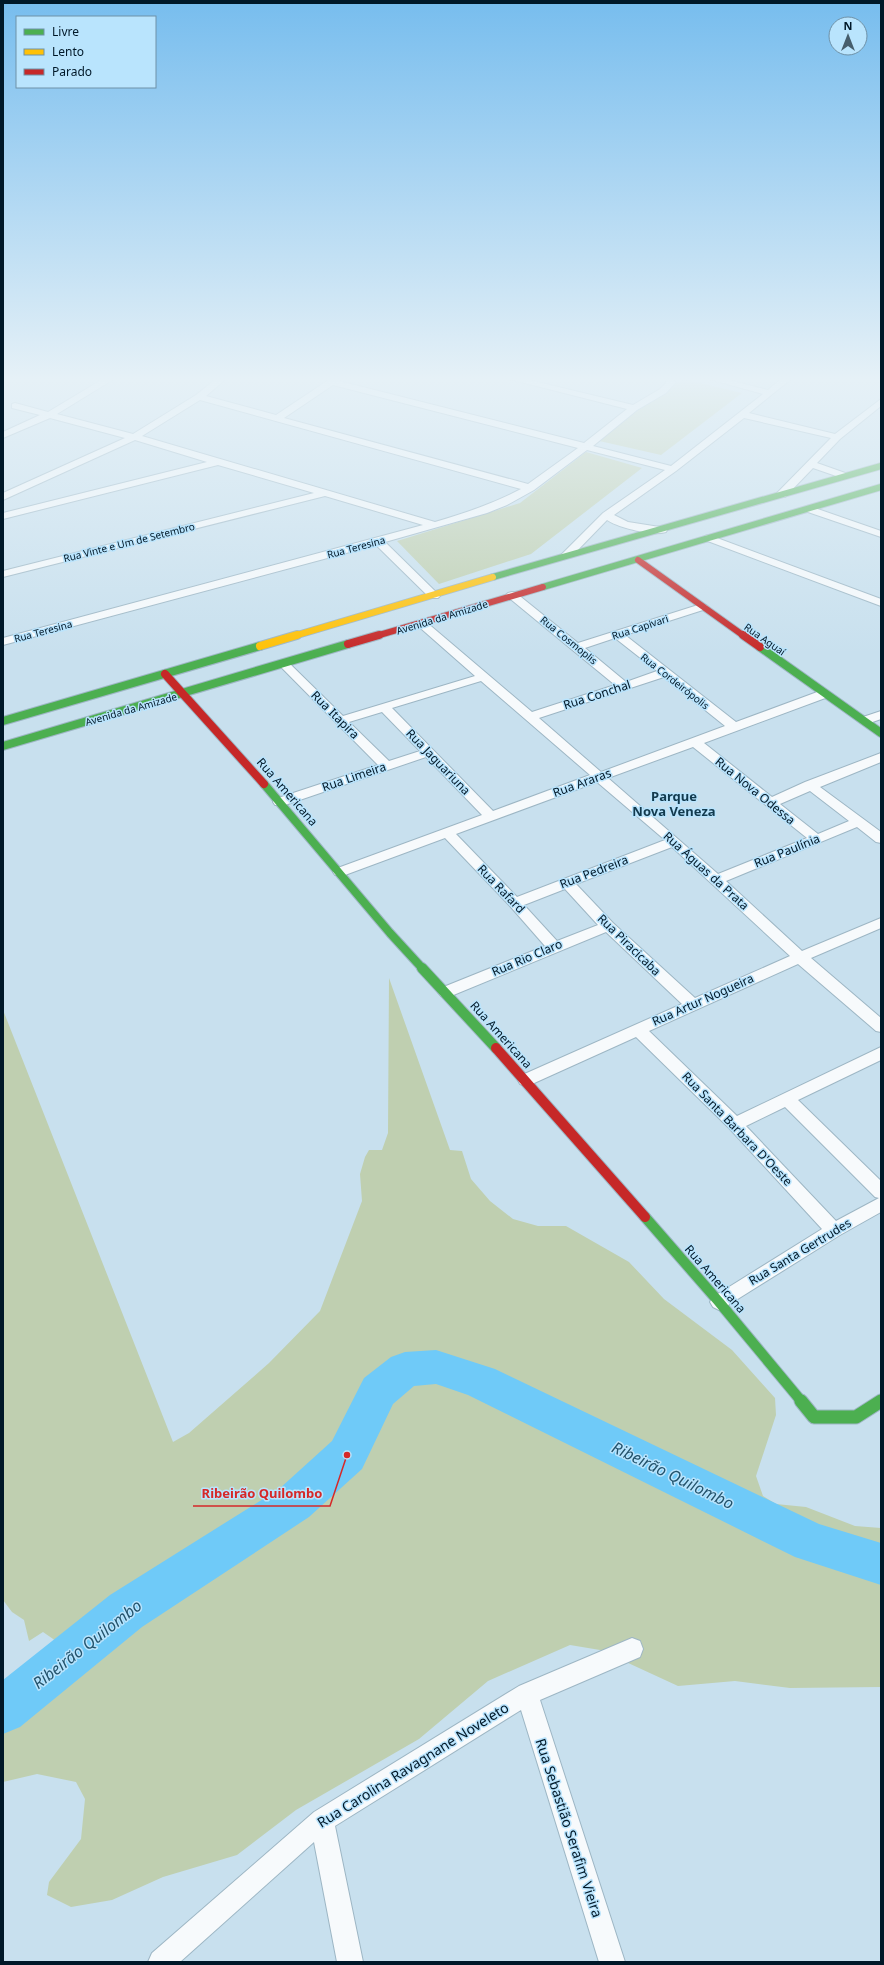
<svg xmlns="http://www.w3.org/2000/svg" width="884" height="1965" font-family="'Noto Sans',sans-serif">
  <style>
    .green { fill: #bfcfb0 }
    .lines { fill: none; stroke-linecap: round; stroke-linejoin: round }
    .river { fill: #6fcaf8; fill-rule: evenodd }
    .street-casing { stroke: #9db6c4; stroke-width: 2 }
    .fast-far3-casing { stroke: #9db6c4; stroke-width: 8 }
    .fast-far2-casing { stroke: #9db6c4; stroke-width: 10 }
    .fast-far1-casing { stroke: #9db6c4; stroke-width: 12 }
    .fast-casing { stroke: #9db6c4; stroke-width: 15 }
    .slow-far1-casing { stroke: #9db6c4; stroke-width: 8 }
    .slow-casing { stroke: #9db6c4; stroke-width: 10 }
    .jam-far2-casing { stroke: #9db6c4; stroke-width: 8 }
    .jam-far1-casing { stroke: #9db6c4; stroke-width: 10 }
    .jam-casing { stroke: #9db6c4; stroke-width: 12 }
    .street { fill: #f7fafc; fill-rule: evenodd }
    .fast-far3 { stroke: #4caf50; stroke-width: 6 }
    .fast-far2 { stroke: #4caf50; stroke-width: 8 }
    .fast-far1 { stroke: #4caf50; stroke-width: 10 }
    .fast { stroke: #4caf50; stroke-width: 13 }
    .slow-far1 { stroke: #ffc107; stroke-width: 6 }
    .slow { stroke: #ffc107; stroke-width: 8 }
    .jam-far2 { stroke: #c62828; stroke-width: 6 }
    .jam-far1 { stroke: #c62828; stroke-width: 8 }
    .jam { stroke: #c62828; stroke-width: 10 }
    .labels { text-anchor: middle; stroke-width: 3; stroke-linejoin: round; paint-order: stroke }
    .far-street-label { font-size: 10px; fill: #001828; stroke: #b9e4fd }
    .street-label { font-size: 12px; fill: #001828; stroke: #b9e4fd }
    .neighbourhood-label { font-size: 13px; font-weight: bold; fill: #123a4e; stroke: #b9e4fd }
    .near-street-label { font-size: 14px; fill: #001828; stroke: #b9e4fd }
    .near-water-label { font-size: 16px; font-style: italic; fill: #23536c; stroke: #b9e4fd }
    .leader { fill: none; stroke: #d62828; stroke-width: 1.5 }
    .callout-dot { fill: #d62828; stroke: #b9e4fd; stroke-width: 1.5 }
    .callout-label { font-size: 13px; text-anchor: middle; font-weight: bold; fill: #d62828; stroke: #b9e4fd; stroke-width: 3; stroke-linejoin: round; paint-order: stroke }
  </style>
  <rect width="100%" height="100%" fill="#c8e0ee"/>
  <path class="green" d="M683,379L742,393L661,455L595,440Z
    M586,452L642,468L531,554L439,584L397,541L520,503Z
    M389,978L450,1150L462,1151L471,1179L490,1201L513,1219L538,1226H566L629,1262L664,1299L732,1350L775,1398L776,1415L756,1476L763,1496L776,1504L806,1507L855,1526L881,1528V1687L790,1688L735,1681L678,1686L600,1650L570,1645L488,1681L419,1739L296,1810L237,1855L163,1877L112,1900L71,1907L47,1895L49,1882L81,1839L85,1799L76,1782L37,1774L3,1782V1688L56,1641L43,1632L29,1641L24,1620L12,1612L3,1600V1010L173,1442L189,1433L269,1363L320,1311L362,1201L360,1174L365,1157L369,1150H382L388,1133Z"/>
  <g class="lines">
    <path class="river" d="M436,1350L495,1369L819,1524L881,1543V1585L795,1557L468,1395L436,1384L414,1386L393,1404L362,1469L309,1517L142,1627L20,1727L3,1734V1680L110,1595L279,1489L332,1441L364,1378L391,1357L405,1352Z"/>
    <defs>
      <path id="street" d="M103,379H114L57,414L133,434L196,395L216,379H226L206,396L276,415L330,379H340L339,381L584,443L627,409L509,379H525L633,405L660,389L666,383V379H674L675,383L666,393L637,410L593,446L671,466L763,394L709,379H725L768,390L781,379H791L749,413L835,434L881,399V406L840,439L817,463L848,474L850,476L848,478H842L813,468L785,497H777L776,495L777,493L831,438L744,418L676,471L614,515L628,522L666,528L667,530L666,532C652,536 619,528 607,520L570,558H562L561,556L562,554L603,513L665,470L587,450L534,490L507,505L487,513L385,542L438,594L440,596L438,598H430L376,545L3,645V638L423,525L325,496L3,577V571L314,493L218,465L3,519V513L207,462L135,440L3,500V493L125,438L50,418L3,438V432L40,415L12,408V404L15,403L48,412ZM333,385L578,448L528,484L284,418ZM200,400L521,489C493,504 465,513 435,522L142,436Z
        M809,506L881,531V537L805,511L804,509L805,507Z
        M709,535L881,599V606L705,540L704,538L705,536Z
        M512,592L516,593L578,643L698,605H706L708,607L706,609L625,635L736,722L820,691H828L830,694L828,697L704,743L772,797L805,782L881,753V762L820,787L881,832V843L876,842L857,827L726,881L802,951L881,918V928L811,958L881,1018V1032L876,1031L798,964L649,1031L737,1116L881,1047V1060L798,1100L881,1181V1212L840,1235L725,1307L719,1310L713,1307L710,1302L713,1297L822,1229L729,1128L636,1037L532,1084L526,1086L520,1084L518,1080L520,1076L682,1004L606,932L451,996L446,997L441,996L438,992L441,988L545,946L510,906L445,838L345,875H335L333,872L335,869L482,815L426,757L285,805H275L273,802L275,799L378,765L280,666L278,664L280,662H288L343,716L475,676L417,625L415,623L421,620L425,621L532,712L615,685L508,597L506,595L508,593ZM615,638L657,671L626,682L585,648ZM664,677L725,726L601,772L539,718ZM481,681L590,775L493,811L392,708ZM382,712L420,751L389,761L349,722ZM693,747L807,838L718,874L608,778ZM597,782L665,840L517,897L456,834ZM810,791L849,821L818,834L780,804ZM672,847L790,956L695,998L613,923L576,884ZM565,889L598,925L557,941L524,905ZM785,1107L875,1197L879,1198L836,1221L746,1126Z
        M881,711V719L864,725L858,721L860,718Z
        M632,1638L640,1641L643,1649L640,1657L540,1700L625,1962H599L521,1710L335,1826L363,1962H337L314,1842L180,1962H148L152,1953L314,1812L519,1686Z"/>
      <path id="fast-far3" d="M493,577L881,466
        M543,587L881,487"/>
      <path id="fast-far2" d="M760,647L881,733
        M3,721L260,646
        M3,746L348,644
        M264,784L390,933L423,969"/>
      <path id="fast-far1" d="M422,968L496,1048
        M645,1217L719,1302L802,1402
        M879,1402L881,1401"/>
      <path id="fast" d="M801,1401L814,1417H856L881,1401"/>
      <path id="slow-far1" d="M294,636L493,577"/>
      <path id="slow" d="M260,646L297,635"/>
      <path id="jam-far2" d="M638,560L744,636
        M376,636L543,587"/>
      <path id="jam-far1" d="M743,635L760,647
        M348,644L379,635
        M165,674L264,784"/>
      <path id="jam" d="M496,1048L645,1217"/>
    </defs>
    <use href="#street" class="street-casing"/>
    <use href="#fast-far3" class="fast-far3-casing"/>
    <use href="#fast-far2" class="fast-far2-casing"/>
    <use href="#fast-far1" class="fast-far1-casing"/>
    <use href="#fast" class="fast-casing"/>
    <use href="#slow-far1" class="slow-far1-casing"/>
    <use href="#slow" class="slow-casing"/>
    <use href="#jam-far2" class="jam-far2-casing"/>
    <use href="#jam-far1" class="jam-far1-casing"/>
    <use href="#jam" class="jam-casing"/>
    <use href="#street" class="street"/>
    <use href="#fast-far3" class="fast-far3"/>
    <use href="#fast-far2" class="fast-far2"/>
    <use href="#fast-far1" class="fast-far1"/>
    <use href="#fast" class="fast"/>
    <use href="#slow-far1" class="slow-far1"/>
    <use href="#slow" class="slow"/>
    <use href="#jam-far2" class="jam-far2"/>
    <use href="#jam-far1" class="jam-far1"/>
    <use href="#jam" class="jam"/>
  </g>
  <linearGradient id="sky" x2="0" y2="1"><stop stop-color="#77bdee"/><stop offset="0.58" stop-color="#e6f1f7"/><stop offset="1" stop-color="#e6f1f7" stop-opacity="0"/></linearGradient>
  <rect width="884" height="654" fill="url(#sky)"/>
  <g class="labels">
    <g class="far-street-label">
      <text transform="translate(129 542) rotate(-14)" y="4">Rua Vinte e Um de Setembro</text>
      <text transform="translate(356 547) rotate(-15)" y="4">Rua Teresina</text>
      <text transform="translate(442 617) rotate(-17)" y="4">Avenida da Amizade</text>
      <text transform="translate(640 627) rotate(-18)" y="4">Rua Capivari</text>
      <text transform="translate(43 631) rotate(-15)" y="4">Rua Teresina</text>
      <text transform="translate(765 639) rotate(35)" y="4">Rua Aguaí</text>
      <text transform="translate(569 640) rotate(39)" y="4">Rua Cosmoplis</text>
      <text transform="translate(675 681) rotate(38)" y="4">Rua Cordeirópolis</text>
      <text transform="translate(131 709) rotate(-16)" y="4">Avenida da Amizade</text>
    </g>
    <g class="street-label">
      <text transform="translate(597 695) rotate(-18)" y="4">Rua Conchal</text>
      <text transform="translate(335 715) rotate(45)" y="4">Rua Itapira</text>
      <text transform="translate(438 762) rotate(46)" y="4">Rua Jaguariuna</text>
      <text transform="translate(354 777) rotate(-19)" y="4">Rua Limeira</text>
      <text transform="translate(582 783) rotate(-20)" y="4">Rua Araras</text>
      <text transform="translate(755 791) rotate(39)" y="4">Rua Nova Odessa</text>
      <text transform="translate(287 792) rotate(49)" y="4">Rua Americana</text>
      <text transform="translate(787 851) rotate(-22)" y="4">Rua Paulínia</text>
      <text transform="translate(706 871) rotate(42)" y="4">Rua Águas da Prata</text>
      <text transform="translate(594 872) rotate(-21)" y="4">Rua Pedreira</text>
      <text transform="translate(501 889) rotate(46)" y="4">Rua Rafard</text>
      <text transform="translate(629 945) rotate(44)" y="4">Rua Piracicaba</text>
      <text transform="translate(527 958) rotate(-23)" y="4">Rua Rio Claro</text>
      <text transform="translate(703 1000) rotate(-24)" y="4">Rua Artur Nogueira</text>
      <text transform="translate(501 1035) rotate(48)" y="4">Rua Americana</text>
      <text transform="translate(737 1129) rotate(46)" y="4">Rua Santa Barbara D'Oeste</text>
      <text transform="translate(800 1252) rotate(-31)" y="4">Rua Santa Gertrudes</text>
      <text transform="translate(715 1279) rotate(49)" y="4">Rua Americana</text>
    </g>
    <g class="neighbourhood-label">
      <text x="674" y="801">Parque<tspan x="674" dy="15">Nova Veneza</tspan></text>
    </g>
    <g class="near-street-label">
      <text transform="translate(413 1765) rotate(-32)" y="5">Rua Carolina Ravagnane Noveleto</text>
      <text transform="translate(569 1828) rotate(72)" y="5">Rua Sebastião Serafim Vieira</text>
    </g>
    <g class="near-water-label">
      <text transform="translate(673 1475) rotate(26)" y="6">Ribeirão Quilombo</text>
      <text transform="translate(87 1644) rotate(-38)" y="6">Ribeirão Quilombo</text>
    </g>
  </g>
  <path class="leader" d="M347 1455L330 1506H193"/>
  <circle class="callout-dot" cx="347" cy="1455" r="4"/>
  <g class="callout-label">
    <text x="262" y="1498">Ribeirão Quilombo</text>
  </g>
  <rect width="884" height="1965" fill="none" stroke="#001828" stroke-width="8"/>
  <rect x="16" y="16" width="140" height="72" fill="#b9e4fd" stroke="#6f92a8"/>
  <rect x="24" y="29" width="20" height="6" fill="#4caf50" stroke="#6f92a8"/>
  <text x="52" y="36" font-size="12" fill="#001828">Livre</text>
  <rect x="24" y="49" width="20" height="6" fill="#ffc107" stroke="#6f92a8"/>
  <text x="52" y="56" font-size="12" fill="#001828">Lento</text>
  <rect x="24" y="69" width="20" height="6" fill="#c62828" stroke="#6f92a8"/>
  <text x="52" y="76" font-size="12" fill="#001828">Parado</text>
  <g transform="translate(848 36)"><circle r="19" fill="#b9e4fd" stroke="#6f92a8"/>
  <path d="M0-3L7 15L0 10L-7 15Z" fill="#465e6d"/>
  <text y="-6" font-size="11" font-weight="bold" text-anchor="middle" fill="#001828">N</text>
  </g>
</svg>
